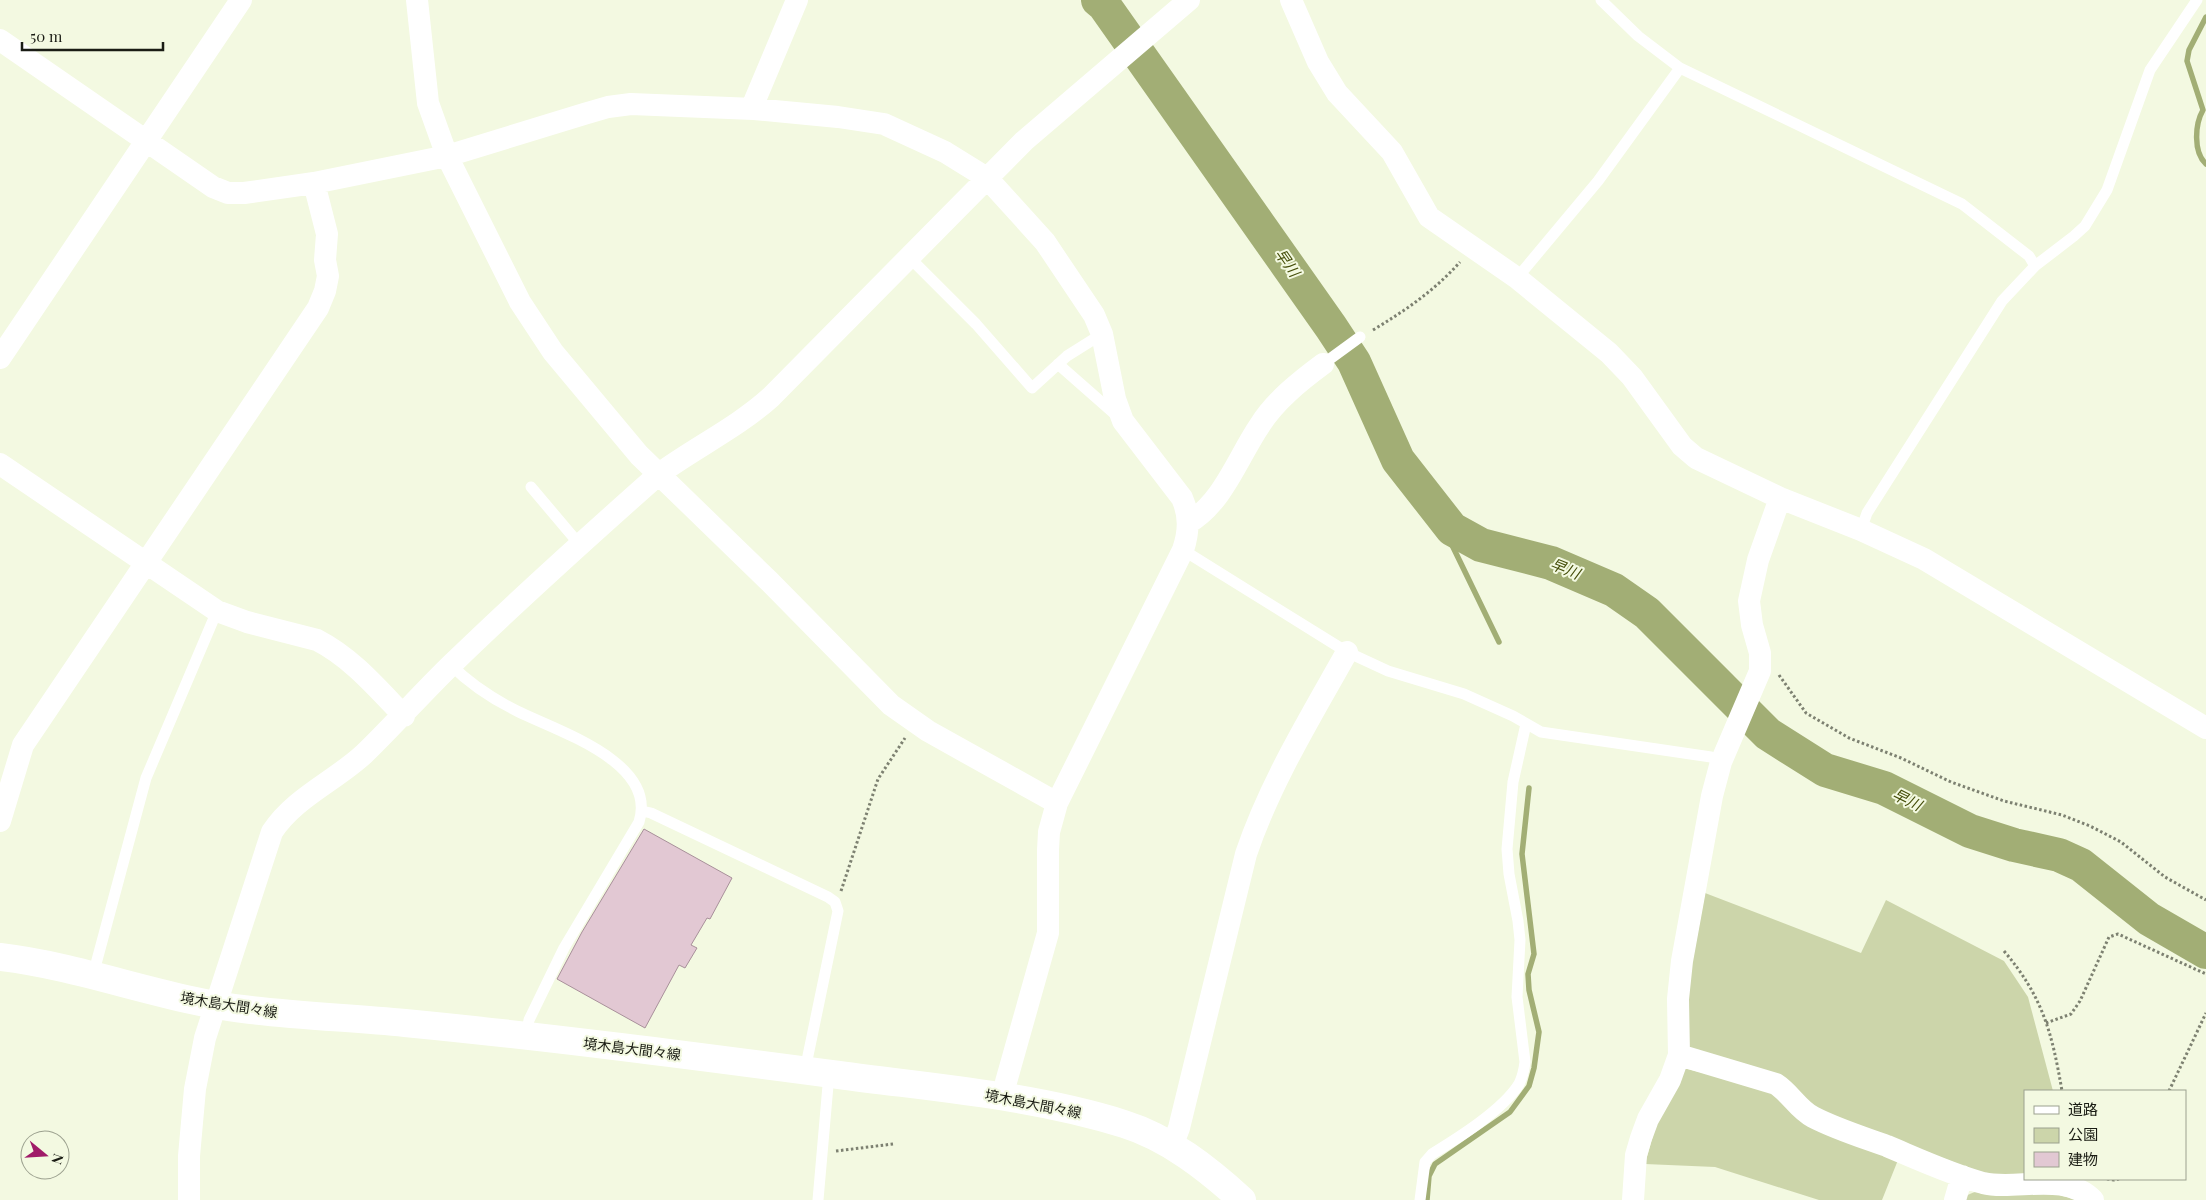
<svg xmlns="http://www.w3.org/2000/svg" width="2206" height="1200" font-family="'Playfair Display','Noto Sans JP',serif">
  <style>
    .green { fill: #ccd5aa }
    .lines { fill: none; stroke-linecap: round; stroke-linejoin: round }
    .stream { stroke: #a2ae75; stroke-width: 5.5 }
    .river { stroke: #a2ae75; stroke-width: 34 }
    .building { fill: #e2c8d3; stroke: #a8909a }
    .path { stroke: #7d8171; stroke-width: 3; stroke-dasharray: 2.5 2.5; stroke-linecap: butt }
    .service { stroke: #fff; stroke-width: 11 }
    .minor { stroke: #fff; stroke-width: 22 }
    .secondary { stroke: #fff; stroke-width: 28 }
    .labels { text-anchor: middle; stroke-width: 4; stroke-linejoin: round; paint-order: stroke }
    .street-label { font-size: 14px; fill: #1a1c14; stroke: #f3f9e1 }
    .water-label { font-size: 15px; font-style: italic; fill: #444d09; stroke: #f3f9e1 }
  </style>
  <rect width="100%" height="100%" fill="#f3f9e1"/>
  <path class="green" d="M1705,893L1861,953L1886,900L2004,961L2028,997L2053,1091H2025V1176L1992,1177L1820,1111L1688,1048L1687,1008L1691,969Z
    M1683,1068L1769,1089L1898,1160L1882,1200H1819L1715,1167L1645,1164L1656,1125Z
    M2034,1188L2077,1200H1962C1973,1185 2015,1189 2034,1188Z"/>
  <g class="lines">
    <path class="stream" d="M2206,17L2189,50L2187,61L2203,110C2195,124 2193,152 2206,164
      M1452,529V545L1499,642
      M1427,1200L1429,1176L1435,1164L1510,1112L1529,1086L1534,1068L1539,1032L1529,990L1528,974L1534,954L1522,854L1529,788"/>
    <path class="river" d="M1098,0L1104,5L1331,327L1354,362L1398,460L1452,529L1481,545L1551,563L1614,590L1647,613L1768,734L1825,770L1884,788L1970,831L2014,845L2059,855L2081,865L2149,919L2206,952"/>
  </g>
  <path class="building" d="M644,829L732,878L710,919L707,918L691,945L697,948L685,968L679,965L645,1028L557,979L582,932Z"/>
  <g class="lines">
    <path class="path" d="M1373,330C1406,310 1434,291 1460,262
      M1779,675L1806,713L1849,738L1901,758L1951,782L2004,801L2062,815L2090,826L2121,842L2165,877L2206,900
      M841,891L878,779L905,738
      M2004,951C2043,997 2052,1033 2062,1091
      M2046,1023L2071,1014L2080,1001L2109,937L2118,934L2206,974
      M2169,1091L2206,1013
      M836,1151L893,1144
      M2107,1179L2114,1180L2119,1179"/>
    <path class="service" d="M1601,0L1638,36L1680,68
      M909,257L976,324L1032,388L1067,356L1102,334
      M1517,278L1598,181L1680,68L1962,204L2029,256L2035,266
      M1058,364L1116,415
      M1323,364L1360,337
      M531,487L580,545
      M1861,530L1867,513L2002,301L2035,266L2074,236L2085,226L2107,190L2150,70L2197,0
      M1183,550L1347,652L1388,671L1464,694L1513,716L1541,732L1711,757L1721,762
      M451,665C470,684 493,699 517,711C557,731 658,762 639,822L564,948L529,1020L526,1036
      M642,811L651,813L828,897L835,902L838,911L805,1070
      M93,975L146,778L217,611
      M818,1200L829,1074
      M1420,1200L1425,1162L1432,1154C1458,1138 1503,1110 1519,1084C1522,1078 1524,1070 1525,1062L1517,997L1520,940L1518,921L1509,874L1507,849L1513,782L1526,724"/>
    <path class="minor" d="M417,0L428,103L447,156L520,302L553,352L639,455L770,582L891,705L928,731L1057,803
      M1291,0L1318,62L1337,93L1392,152L1429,217L1517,278L1609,353L1632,377L1682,446L1696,458L1780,498L1861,530L1924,559L2206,728
      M0,40L213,187L228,193H244L314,183L447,156L584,114L608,107L631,104L754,109L838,117L884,124L945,152L987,178L1045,242L1094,315L1102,334L1115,399L1123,421L1182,498C1190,516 1189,532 1183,550L1057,803L1049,832L1048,850V933L1006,1082L1004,1097
      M754,109L755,100L797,0
      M0,358L241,0
      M0,464L217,611L247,622L317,640C352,658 377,688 404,716
      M1188,523C1223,503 1238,457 1260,425C1275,401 1300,381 1323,364
      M0,821L23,745L318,308L325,291L328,276L325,260L327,234L314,183
      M1679,1055L1776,1084C1790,1093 1798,1109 1813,1117C1836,1129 1862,1137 1887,1146C1918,1159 1950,1174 1983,1183C2016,1191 2065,1171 2093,1200
      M1172,1146L1179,1128L1246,854C1270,783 1310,718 1347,652
      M189,1200V1156L195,1089L205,1038L272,832C294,798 335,781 364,754C394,725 422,693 452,664C519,599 589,536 659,474C696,447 738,427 771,397L1024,141L1189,0
      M1633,1200L1636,1155L1641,1138L1648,1119L1670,1080L1679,1055L1678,999L1682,961L1712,796L1721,762L1760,671V653L1752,625L1749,601L1758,560L1780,498
      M1955,1200L1962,1176"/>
    <path class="secondary" d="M0,957C85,967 166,1001 251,1010C302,1016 354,1018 405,1023C550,1037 695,1056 839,1075C934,1088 1032,1095 1124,1124C1169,1138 1208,1169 1242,1200"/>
  </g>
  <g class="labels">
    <g class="street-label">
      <text transform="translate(229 1005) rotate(9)" y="5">境木島大間々線</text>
      <text transform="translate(632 1049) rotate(7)" y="5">境木島大間々線</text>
      <text transform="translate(1033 1104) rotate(11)" y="5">境木島大間々線</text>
    </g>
    <g class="water-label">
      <text transform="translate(1287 263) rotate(55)" y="5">早川</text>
      <text transform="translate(1565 569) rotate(22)" y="5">早川</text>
      <text transform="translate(1907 800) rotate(26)" y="5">早川</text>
    </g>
  </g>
  <rect x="2024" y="1090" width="162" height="90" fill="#f3f9e1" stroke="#9ca18f"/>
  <rect x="2034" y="1106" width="25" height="8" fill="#ffffff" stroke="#9ca18f"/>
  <text x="2068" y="1115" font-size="15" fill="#1a1c14">道路</text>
  <rect x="2034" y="1128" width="25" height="15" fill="#ccd5aa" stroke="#9ca18f"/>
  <text x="2068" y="1140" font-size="15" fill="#1a1c14">公園</text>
  <rect x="2034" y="1152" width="25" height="15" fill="#e2c8d3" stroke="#9ca18f"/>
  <text x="2068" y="1165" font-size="15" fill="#1a1c14">建物</text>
  <g transform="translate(45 1155) rotate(108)"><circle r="24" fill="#f3f9e1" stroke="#9ca18f"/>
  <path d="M0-4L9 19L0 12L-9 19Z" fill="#a01b69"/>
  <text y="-8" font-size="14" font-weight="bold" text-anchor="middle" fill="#1a1c14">N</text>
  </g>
  <path d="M22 42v8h141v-8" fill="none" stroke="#1a1c14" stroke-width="2.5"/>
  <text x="30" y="42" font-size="15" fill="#1a1c14" stroke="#f3f9e1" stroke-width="4" paint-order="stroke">50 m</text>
</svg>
